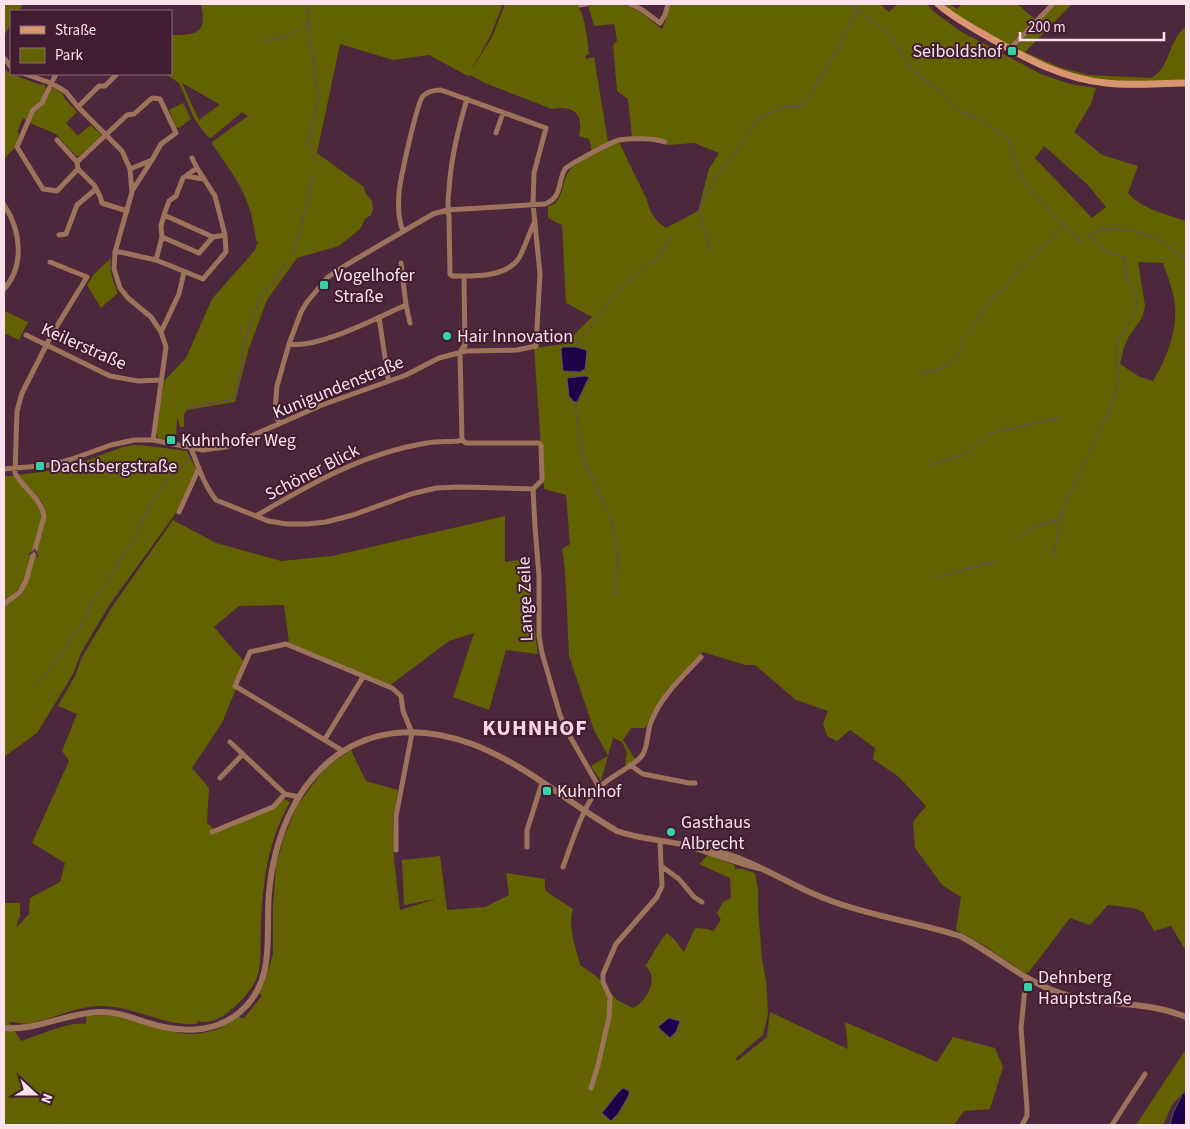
<svg xmlns="http://www.w3.org/2000/svg" width="1190" height="1129" font-family="'Source Sans 3',sans-serif">
  <style>
    .green { fill: #636201; fill-rule: evenodd }
    .water { fill: #1b0348; stroke: #5e4679 }
    .lines { fill: none; stroke-linecap: round; stroke-linejoin: round }
    .stream { stroke: #5e4679; stroke-width: 1 }
    .minor { stroke: #9e735c; stroke-width: 5 }
    .tertiary { stroke: #9e735c; stroke-width: 6 }
    .secondary { stroke: #d99570; stroke-width: 7 }
    .oneway { stroke: #59323c }
    .poi-dot { fill: #35d4a7; stroke: #421d31; stroke-width: 2 }
    .labels { text-anchor: middle; stroke-width: 4; stroke-linejoin: round; paint-order: stroke }
    .poi-label { font-size: 18px; fill: #fbe1ec; stroke: #421d31; text-anchor: start }
    .street-label { font-size: 18px; fill: #fbe1ec; stroke: #421d31 }
    .district-label { font-size: 22px; font-weight: bold; letter-spacing: 1px; fill: #fcd3e6; stroke: #421d31 }
  </style>
  <rect width="100%" height="100%" fill="#4d273b"/>
  <path class="green" d="M4,4H23L19,11H11V24L4,36Z
    M201,4H503L490,37L469,74L492,37L505,4H576C586,13 587,41 589,54L585,56L586,59L594,57L608,142L592,151L589,139L579,136C584,113 573,105 552,109L485,83L470,75L468,76L429,55L393,60L340,44L317,153L364,187L366,194L372,201L373,209L371,215L365,219L360,229L339,246L297,258L267,300L248,351L235,402L187,410L184,414V427H180L177,418L176,441L158,438L156,433L164,381L186,358L212,299L255,250L258,241H256C251,196 237,180 212,144V142L248,116L242,112L211,138L208,137L195,120L179,83L165,74H171V35C197,35 207,34 201,4ZM182,83L219,104V105L199,120Z
    M592,4H623L639,11L662,29L665,22L669,4H880L889,12L898,4H927L933,11L960,31L1041,74L1070,84L1096,88L1091,104L1074,132L1102,155L1138,166L1128,193C1141,208 1162,213 1180,219L1185,221L1186,219V951L1171,926L1154,931L1143,912L1133,908L1108,905L1090,925L1070,918L1029,972L1025,973L985,946L956,930L961,897L942,885L915,848L913,822L926,806L899,777L873,759L875,748L850,730L837,741L827,736L823,723L828,711L796,700L755,665H745L703,652L666,691L645,728H631L623,740L635,759L625,766L627,752L622,742L613,738L601,781L591,766L608,756L594,730L569,656L565,569L562,549L570,544L566,495L544,489L534,348L565,344L592,317L566,303L562,225L548,218V206C564,204 561,182 569,171C576,161 607,146 619,142L647,200C650,213 655,221 666,228L698,211L709,169L719,153L694,143L668,145L661,139L632,138L628,99L617,91L613,45L617,41L614,24L594,26L588,5ZM1044,146L1087,184L1106,207L1092,218L1035,158ZM1138,262L1163,263C1168,277 1174,292 1175,307C1177,333 1166,359 1153,381L1138,376L1120,364L1124,347L1129,336L1142,318L1145,306ZM563,347H576L586,350V361L580,372L563,370L561,353ZM585,376L589,377L578,402L569,396L567,378Z
    M943,4H949L957,9L962,4H1017L1035,19L1010,46L961,18Z
    M1055,4H1072L1025,52L1059,67L1088,75L1151,78C1171,68 1168,39 1186,27V80C1155,81 1124,83 1093,80C1068,77 1036,61 1015,48Z
    M4,68L11,74L41,85L43,83L46,88L41,102L33,107L26,120L23,118L17,132L19,133L16,146L4,159Z
    M54,88L63,94L64,98L77,112L66,123L78,136L90,125L101,134L100,137L79,156H76L56,134L30,123L35,111L42,107L51,89Z
    M183,103L191,119L179,128L176,127L169,110Z
    M111,258C109,272 113,280 118,293L101,308L87,285L94,274Z
    M4,311L28,322L19,340L4,333Z
    M134,445L149,446L187,451L196,469L176,513L110,604L81,653L73,674L37,733L4,757V605L13,600L20,594L46,515L42,502L18,475L63,469L123,447Z
    M4,476H14L41,507L42,517L25,579L19,589L4,602Z
    M505,516V562L526,559L538,654L506,650L489,710L453,697L474,633L449,641L389,686L289,643L284,605L239,606L214,627L246,664L222,723L192,768L209,788L207,823L214,829L273,808L282,798L290,802C268,840 263,881 261,924C260,941 262,958 258,974C254,992 218,1029 199,1021L196,1024C162,1026 133,1005 99,1006C75,1007 55,1018 32,1023C24,1025 17,1022 9,1022L21,1041C38,1036 70,1021 86,1024V1016C98,1015 109,1015 121,1017C153,1022 176,1041 211,1031C221,1029 230,1022 238,1017L244,1018L262,996L259,993L265,981L273,954V907L276,865L284,837L297,806L319,776L329,765L351,750L366,781L398,790L393,817L394,860L400,910L436,899L404,905L402,860L440,856L447,910L485,907L509,895L506,873L545,879V889L547,892L573,909C567,926 576,947 580,965L596,976L617,1000L633,1008C647,1001 660,977 645,966C653,956 657,943 667,933L674,939L684,952L695,928L708,929L713,931L721,920L717,913L723,902L731,898L730,878L699,864L708,855L735,865V869H743L755,873L758,889V909L762,960L766,980L768,1014L763,1035L736,1058L737,1061L767,1037L770,1012L848,1049L845,1022L937,1062L953,1037L995,1048L1003,1067L990,1109L964,1111L954,1125H4V903H20V917L18,920L17,927L29,914L30,898L60,882L65,863L32,843L69,761L62,751L77,714L58,706L75,676L82,657L112,607L173,520L216,543L281,561L332,556Z
    M1184,1052L1186,1054V1090L1172,1105L1163,1125H1136Z"/>
  <path class="water" d="M563,347H576L586,350L587,352L585,369L580,372L563,371L561,349Z
    M585,376L589,377L577,402H574L569,396L567,378Z
    M669,1018L680,1021L676,1032L670,1038L659,1028V1026Z
    M623,1088L629,1091V1095L618,1114L611,1121L602,1113L617,1094Z
    M1183,1093L1186,1094V1125H1170L1173,1113Z"/>
  <g class="lines">
    <path class="stream" d="M307,4L310,33
      M849,4L887,32L911,69L942,93L959,111L976,118
      M303,26L309,22
      M310,36L318,99L309,142L317,163
      M265,41C278,39 291,36 301,28
      M979,119L1008,138L1016,165L1024,181L1048,210L1082,242
      M1086,240L1094,232L1104,229L1133,231L1156,238L1186,259
      M710,252L699,209L710,186L735,153L758,118L787,106L804,105L829,64L857,10
      M292,255L295,251L314,175
      M967,335L993,296L1002,291L1017,272L1053,237L1062,225
      M578,340L595,323L599,315L613,296L635,275L657,258L671,238
      M576,347L577,341
      M575,371L576,376
      M920,374C945,367 959,366 964,337
      M576,402V412L579,435L586,465L608,512
      M190,407L230,400L237,394L243,348L259,301L287,262
      M990,433L1060,418
      M931,465L968,453L985,437
      M609,515C620,542 617,568 615,596
      M1020,537L1031,528L1060,519
      M1053,557L1061,519L1068,498L1115,399L1117,382L1116,344L1136,312V293L1127,280L1124,257L1103,251L1091,236
      M939,577L994,561
      M33,687L46,675L62,652L69,646L73,635L80,628L91,603L104,588L120,560L133,542L150,504L155,498L167,481L190,460L186,453"/>
    <path class="minor" d="M630,4L641,9L660,23L665,15L668,4
      M580,5L586,4
      M1010,49L1053,4
      M4,58L11,67
      M25,74L51,83L66,92L78,107L122,151L130,169L132,192L115,252L114,269L120,288L128,298L151,317L161,332L166,347L153,440
      M56,74L42,103L33,110L17,147L43,189L57,191L78,169
      M467,99C458,129 451,158 449,189C448,198 447,207 449,217L450,274L452,276C473,276 506,278 519,258C525,247 529,233 535,221
      M78,107L99,86H105L117,74
      M496,133L503,113
      M57,140L77,162L78,169L94,185L100,196L102,203L127,211
      M192,158L197,168
      M77,162L127,115L134,114L152,98L160,99L176,133L161,144L152,160L130,169
      M186,176L203,179
      M132,191L152,160
      M4,205C21,230 25,266 4,289
      M164,215L169,201L176,196L183,178L197,168L215,196L225,235
      M59,235L66,234L77,205L96,189
      M162,237L199,253L213,237
      M115,252H120L156,260L203,279L226,252L225,235L213,237L164,215L161,226L162,237L156,260
      M464,276L465,346
      M406,305L410,323
      M379,317L388,378
      M161,332L179,294L184,272
      M26,335L110,376L138,381L161,380
      M289,344C319,349 378,317 406,305L401,263
      M279,424L275,410L277,386L289,344L301,312L307,302L328,277L346,265L433,214L447,210L545,204C563,197 557,183 565,169C568,165 613,141 619,140C631,138 654,138 665,142
      M462,440L466,443H539L541,445L542,480L533,489
      M462,440L460,352L465,344
      M191,448C198,466 204,485 216,500L268,521L287,524H307L326,522L353,515L411,494L436,488L461,487L533,489
      M4,469L51,465L72,459L111,445L134,440H153L203,450L226,447L322,405L406,375L439,358L466,351L517,350L536,346L540,274L533,204L534,173L546,128L441,90C434,90 428,91 423,96C417,102 400,180 399,193C398,206 398,219 403,231
      M533,489L535,527L539,576V636L542,653L560,715L568,733L599,787
      M179,512L199,468
      M256,516C310,484 364,453 427,443C437,441 448,442 458,441L462,440
      M4,604L20,592L26,581L44,517C41,497 24,490 15,473L17,411L22,393L52,334L87,277L50,262
      M325,739L363,677
      M230,742L285,794L299,797
      M343,751L235,686L250,652L286,644L392,688L401,696L403,711L412,733L396,816V850
      M630,765L643,774L689,783H695
      M220,778L243,754
      M212,832L273,807L285,794
      M527,847V830L542,783
      M661,866L679,879L694,897L702,902
      M563,867C572,843 583,805 600,787C610,776 637,765 643,754C648,745 647,735 650,725C659,698 682,677 701,657
      M591,1088L598,1065L609,1017L610,997L603,982V974L616,944L657,897L662,886L660,841
      M1022,1125L1027,1116V1108L1021,1028L1026,978
      M1112,1125L1145,1074"/>
    <path class="tertiary" d="M713,851C754,859 788,885 826,899C869,916 916,922 960,936C997,955 1025,983 1066,995C1107,1007 1145,1000 1186,1017
      M4,1028C37,1031 66,1013 99,1012C122,1011 142,1023 164,1027C190,1033 219,1030 240,1012C277,980 265,935 269,893C279,781 355,701 472,744C525,764 568,803 617,831C639,839 662,840 685,845C711,852 736,863 763,869"/>
    <path class="secondary" d="M938,4C955,19 973,28 992,39C1029,60 1064,79 1106,83C1131,86 1160,83 1186,83"/>
  </g>
  <defs><path id="oneway-chevron" d="M-2-3.5L2.5 0L-2 3.5" fill="none" stroke-width="1.6" stroke-linecap="round" stroke-linejoin="round" transform="scale(1.25)"/></defs>
  <use class="oneway" href="#oneway-chevron" transform="translate(34 553) rotate(-75)"/>
  <g class="poi-dot">
    <rect x="1007" y="46" width="10" height="10" rx="2.5"/>
    <rect x="319" y="280" width="10" height="10" rx="2.5"/>
    <circle cx="447" cy="336" r="5"/>
    <rect x="166" y="435" width="10" height="10" rx="2.5"/>
    <rect x="35" y="461" width="10" height="10" rx="2.5"/>
    <rect x="542" y="786" width="10" height="10" rx="2.5"/>
    <circle cx="671" cy="832" r="5"/>
    <rect x="1023" y="982" width="10" height="10" rx="2.5"/>
  </g>
  <g class="labels">
    <g class="poi-label">
      <text x="1002" y="57" text-anchor="end">Seiboldshof</text>
      <text x="334" y="281">Vogelhofer<tspan x="334" dy="21">Straße</tspan></text>
      <text x="457" y="342">Hair Innovation</text>
      <text x="181" y="446">Kuhnhofer Weg</text>
      <text x="50" y="472">Dachsbergstraße</text>
      <text x="557" y="797">Kuhnhof</text>
      <text x="681" y="828">Gasthaus<tspan x="681" dy="21">Albrecht</tspan></text>
      <text x="1038" y="983">Dehnberg<tspan x="1038" dy="21">Hauptstraße</tspan></text>
    </g>
    <g class="street-label">
      <text transform="translate(84 346) rotate(24)" y="6">Keilerstraße</text>
      <text transform="translate(338 387) rotate(-22)" y="6">Kunigundenstraße</text>
      <text transform="translate(312 472) rotate(-27)" y="6">Schöner Blick</text>
      <text transform="translate(525 599) rotate(-92)" y="6">Lange Zeile</text>
    </g>
    <g class="district-label">
      <text x="535" y="735">KUHNHOF</text>
    </g>
  </g>
  <rect width="1190" height="1129" fill="none" stroke="#fbe1ec" stroke-width="10"/>
  <rect x="10" y="10" width="162" height="65" fill="#421d31" stroke="#8c6b7c"/>
  <rect x="20" y="26" width="25" height="8" fill="#d99570" stroke="#8c6b7c"/>
  <text x="55" y="35" font-size="15" fill="#fbe1ec">Straße</text>
  <rect x="20" y="48" width="25" height="15" fill="#636201" stroke="#8c6b7c"/>
  <text x="55" y="60" font-size="15" fill="#fbe1ec">Park</text>
  <g transform="translate(35 1094) rotate(111)" stroke="#421d31" stroke-width="4" paint-order="stroke">
  <path d="M0-4L9 19L0 12L-9 19Z" fill="#fbe1ec"/>
  <text y="-8" font-size="14" font-weight="bold" text-anchor="middle" fill="#fbe1ec">N</text>
  </g>
  <path d="M1020 32v8h144v-8" fill="none" stroke="#fbe1ec" stroke-width="2.5"/>
  <text x="1028" y="32" font-size="15" fill="#fbe1ec" stroke="#421d31" stroke-width="4" paint-order="stroke">200 m</text>
</svg>
